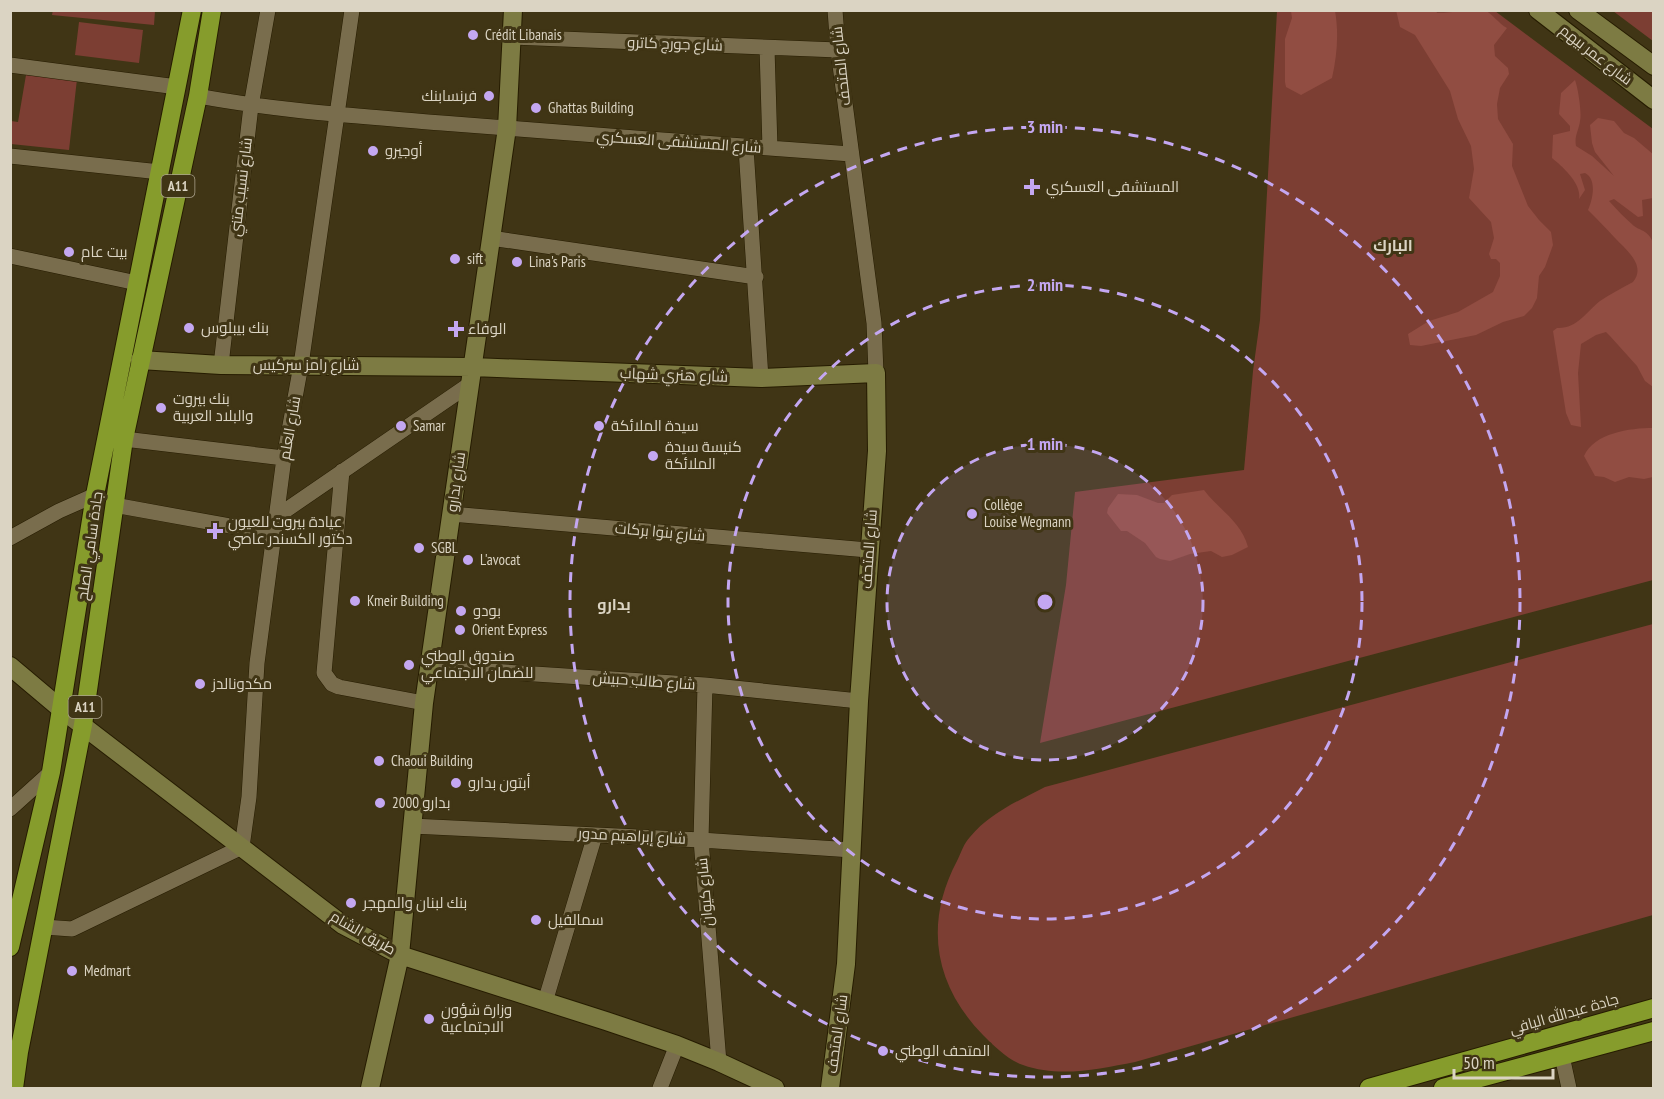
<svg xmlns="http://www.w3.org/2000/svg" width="1664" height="1099" font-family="'PT Sans Narrow',Cairo,sans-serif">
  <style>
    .green { fill: #7c3e33 }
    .forest { fill: #914d42 }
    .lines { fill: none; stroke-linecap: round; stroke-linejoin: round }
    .street-casing { stroke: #261c00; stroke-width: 16 }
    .secondary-casing { stroke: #261c00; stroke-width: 20 }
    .highway-casing { stroke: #261c00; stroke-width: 20 }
    .street { stroke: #796d4d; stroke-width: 15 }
    .secondary { stroke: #7d7b43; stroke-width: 18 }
    .highway { stroke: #869c2c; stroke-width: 18 }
    .ring { fill: none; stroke: #c4a7f1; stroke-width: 3; stroke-dasharray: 10 8 }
    .poi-dot { fill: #c4a7f1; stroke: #403515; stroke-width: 2 }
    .labels { text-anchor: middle; stroke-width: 6; stroke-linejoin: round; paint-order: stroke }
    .shield { fill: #403515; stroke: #aca48f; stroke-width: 1.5 }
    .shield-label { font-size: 14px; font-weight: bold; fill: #dbd4c3 }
    .poi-label { font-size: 15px; fill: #dbd4c3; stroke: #403515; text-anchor: start }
    .street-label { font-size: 15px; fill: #dbd4c3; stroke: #403515 }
    .neighbourhood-label { font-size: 16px; font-weight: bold; fill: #dbd4c3; stroke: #403515 }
    .centre { fill: #c4a7f1; stroke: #403515; stroke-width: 3 }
    .ring-label { font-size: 18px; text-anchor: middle; font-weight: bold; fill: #c4a7f1; stroke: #403515; stroke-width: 6; stroke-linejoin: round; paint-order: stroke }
  </style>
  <rect width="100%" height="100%" fill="#403515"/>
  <path class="green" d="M53,10H155V11L154,25L52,15Z
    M1277,11H1495L1653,129V580L1040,743L1066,585L1075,492L1244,470L1253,371L1260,320Z
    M1613,11H1653V41Z
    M79,22L143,30L139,63L75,55Z
    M26,75L77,79L69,150L11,144V121L18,122Z
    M1653,624V915L1135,1062C1099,1069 1059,1078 1023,1065C1008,1060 994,1046 983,1035C934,985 924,923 957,861C961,853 964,843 970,837C990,813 1018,801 1045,787Z"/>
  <path class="forest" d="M1396,10L1436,11L1437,13C1449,14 1471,7 1484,10C1492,13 1499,24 1507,28L1494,45L1495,56L1508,68L1509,74L1500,88L1497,104L1498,119L1513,144L1512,166L1528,206L1539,220L1551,232L1553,245L1545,267L1539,276L1537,298L1532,308L1524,316L1503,322L1476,335L1421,346L1410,345L1408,334L1429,321L1458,312L1493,292L1500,276V263L1496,259H1491L1489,254L1494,238L1491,222L1469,198L1474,169L1471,146L1458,119L1450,91L1415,35L1400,27Z
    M1291,11H1335C1339,33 1337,56 1332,78L1301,95L1286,87L1285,82V39L1292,18Z
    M1575,80C1578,88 1582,113 1580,121C1579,130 1574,136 1576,146L1592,156L1614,176L1595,152L1592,143L1590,125L1598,118L1614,121L1624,133L1634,138L1654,155L1653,198L1642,200L1643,216L1638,217L1614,199L1609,201C1617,210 1625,218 1634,226C1643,232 1647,230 1653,242V387L1645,381L1637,366L1610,336L1606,332L1596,335L1581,344L1578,373L1581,427L1571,425L1566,413L1553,331L1557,328C1577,329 1586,312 1600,301C1610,294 1622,288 1633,282C1647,265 1625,249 1615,238C1606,228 1597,219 1588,210C1593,199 1597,179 1585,173L1580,174L1585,190L1579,199C1582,184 1563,167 1552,158L1553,135L1570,131V126L1559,114L1561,93Z
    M1653,428V477L1644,479L1629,477L1615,482L1604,477L1595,476L1584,456C1594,433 1630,428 1653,428Z
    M1204,490C1219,510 1241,521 1248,547L1232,555L1222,557L1211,551L1190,554L1170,561L1160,559L1156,557L1145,543L1127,531H1121L1107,513L1108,508L1118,494L1137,495L1158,503H1164L1172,495Z"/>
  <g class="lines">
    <defs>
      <path id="street" d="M835,10L838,50L874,323L876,373
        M512,37L838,50
        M767,48L770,148
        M10,65L177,87
        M198,96C278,111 360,116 442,123C578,134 715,144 851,154
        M746,148L761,378
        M10,156L160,172
        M491,238L756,277
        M10,256L137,283
        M221,365L251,106L268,10
        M124,439L284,458
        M342,471L324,673L332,684L339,687L424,703
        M114,505L274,534
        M451,514L868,550
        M276,517L470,384
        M10,538L59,511L95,495
        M429,667L705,685L859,701
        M705,685L701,840L719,1062
        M10,809L51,772
        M412,826L701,840L852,850
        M44,927L72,929L242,847L249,797L257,663L274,534L284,458L301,365L352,10
        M545,1002L595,835
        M1562,1056L1569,1088
        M660,1088L677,1045"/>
      <path id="secondary" d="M1538,10L1654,100
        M1578,10L1654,66
        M140,360L221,365L472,367L761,378L876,373L877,451L859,701L846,964L830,1088
        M10,666L61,709L343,925L400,955L606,1021L677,1045L719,1062L775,1088
        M370,1088L400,955L424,703L507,128L513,10"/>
      <path id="highway" d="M10,947L51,772L95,495L192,10
        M14,1088L19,1052L83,725L124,439L198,96L212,10
        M1369,1088L1654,1008
        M1443,1088L1654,1031"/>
    </defs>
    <use href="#street" class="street-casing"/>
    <use href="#secondary" class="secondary-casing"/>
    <use href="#highway" class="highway-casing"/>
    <use href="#street" class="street"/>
    <use href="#secondary" class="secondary"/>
    <use href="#highway" class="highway"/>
  </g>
  <circle cx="1045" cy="602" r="158" fill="#c4a7f1" fill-opacity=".12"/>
  <g class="ring">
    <circle cx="1045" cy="602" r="158"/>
    <circle cx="1045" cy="602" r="317"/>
    <circle cx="1045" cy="602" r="475"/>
  </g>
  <g class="poi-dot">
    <circle cx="473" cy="35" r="6"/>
    <circle cx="489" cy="96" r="6"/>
    <circle cx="536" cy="108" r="6"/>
    <circle cx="373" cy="151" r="6"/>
    <path d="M1029 178h6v6h6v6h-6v6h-6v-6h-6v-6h6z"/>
    <circle cx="69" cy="252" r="6"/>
    <circle cx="455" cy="259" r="6"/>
    <circle cx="517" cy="262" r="6"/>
    <circle cx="189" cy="328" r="6"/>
    <path d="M453 320h6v6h6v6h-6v6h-6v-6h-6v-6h6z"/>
    <circle cx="161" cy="408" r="6"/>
    <circle cx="401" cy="426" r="6"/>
    <circle cx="599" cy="426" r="6"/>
    <circle cx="653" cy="456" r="6"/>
    <circle cx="972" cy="514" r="6"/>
    <path d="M212 522h6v6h6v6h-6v6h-6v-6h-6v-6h6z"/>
    <circle cx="419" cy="548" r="6"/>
    <circle cx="468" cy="560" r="6"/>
    <circle cx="355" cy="601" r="6"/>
    <circle cx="461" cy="611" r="6"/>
    <circle cx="460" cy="630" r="6"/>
    <circle cx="409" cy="665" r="6"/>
    <circle cx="200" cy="684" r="6"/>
    <circle cx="379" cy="761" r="6"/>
    <circle cx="456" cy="783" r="6"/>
    <circle cx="380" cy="803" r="6"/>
    <circle cx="351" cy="903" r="6"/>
    <circle cx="536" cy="920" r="6"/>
    <circle cx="72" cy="971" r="6"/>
    <circle cx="429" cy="1019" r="6"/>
    <circle cx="883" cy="1051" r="6"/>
  </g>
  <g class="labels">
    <g class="shield">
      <rect x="161.5" y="175" width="33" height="22" rx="4.5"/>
      <rect x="68.5" y="696" width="33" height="22" rx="4.5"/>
    </g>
    <g class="shield-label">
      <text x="178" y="191">A11</text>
      <text x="85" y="712">A11</text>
    </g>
    <g class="poi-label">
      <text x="485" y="40">Crédit Libanais</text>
      <text x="477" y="101" text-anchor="end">فرنسابنك</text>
      <text x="548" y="113">Ghattas Building</text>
      <text x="385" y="156">أوجيرو</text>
      <text x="1046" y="192">المستشفى العسكري</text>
      <text x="81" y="257">بيت عام</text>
      <text x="467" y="264">sift</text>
      <text x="529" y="267">Lina's Paris</text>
      <text x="201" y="333">بنك بيبلوس</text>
      <text x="468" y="334">الوفاء</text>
      <text x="173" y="404">بنك بيروت<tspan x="173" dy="17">والبلاد العربية</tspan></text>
      <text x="413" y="431">Samar</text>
      <text x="611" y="431">سيدة الملائكة</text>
      <text x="665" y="452">كنيسة سيدة<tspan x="665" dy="17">الملائكة</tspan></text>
      <text x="984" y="510">Collège<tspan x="984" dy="17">Louise Wegmann</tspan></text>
      <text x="228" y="527">عيادة بيروت للعيون<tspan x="228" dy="17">دكتور الكسندر عاصي</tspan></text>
      <text x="431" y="553">SGBL</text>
      <text x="480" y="565">L'avocat</text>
      <text x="367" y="606">Kmeir Building</text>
      <text x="473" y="616">بودو</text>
      <text x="472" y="635">Orient Express</text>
      <text x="421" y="661">صندوق الوطني<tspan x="421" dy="17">للضمان الاجتماعي</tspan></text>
      <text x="212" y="689">مكدونالدز</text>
      <text x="391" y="766">Chaoui Building</text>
      <text x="468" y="788">أبتون بدارو</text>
      <text x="392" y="808">بدارو 2000</text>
      <text x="363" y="908">بنك لبنان والمهجر</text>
      <text x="548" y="925">سمالفيل</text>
      <text x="84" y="976">Medmart</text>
      <text x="441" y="1015">وزارة شؤون<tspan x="441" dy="17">الاجتماعية</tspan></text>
      <text x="895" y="1056">المتحف الوطني</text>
    </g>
    <g class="street-label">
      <text transform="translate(675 44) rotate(2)" y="5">شارع جورج كاترو</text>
      <text transform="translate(1596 55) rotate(38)" y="5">شارع عمر بيهم</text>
      <text transform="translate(841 66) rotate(-96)" y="5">شارع المتحف</text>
      <text transform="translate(679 142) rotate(4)" y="5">شارع المستشفى العسكري</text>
      <text transform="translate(241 187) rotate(-83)" y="5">شارع نسيب متني</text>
      <text x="306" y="370">شارع رامز سركيس</text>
      <text transform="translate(674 375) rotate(2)" y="5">شارع هنري شهاب</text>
      <text transform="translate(290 428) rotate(-80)" y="5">شارع العلم</text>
      <text transform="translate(456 482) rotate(-82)" y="5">شارع بدارو</text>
      <text transform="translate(660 532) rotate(5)" y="5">شارع بنوا بركات</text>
      <text transform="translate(90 546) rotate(-82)" y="5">جادة سامي الصلح</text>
      <text transform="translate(869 549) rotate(-86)" y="5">شارع المتحف</text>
      <text transform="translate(644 681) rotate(4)" y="5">شارع طالب حبيش</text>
      <text transform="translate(632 836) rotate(3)" y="5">شارع إبراهيم مدور</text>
      <text transform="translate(705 892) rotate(-95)" y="5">شارع كيوان</text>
      <text transform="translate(363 933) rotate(30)" y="5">طريق الشام</text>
      <text transform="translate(1564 1014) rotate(-16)" y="5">جادة عبدالله اليافي</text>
      <text transform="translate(837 1034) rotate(-82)" y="5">شارع المتحف</text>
    </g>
    <g class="neighbourhood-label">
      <text x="1393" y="251">البارك</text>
      <text x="614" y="610">بدارو</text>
    </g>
  </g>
  <circle cx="1045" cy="602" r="9" class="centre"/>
  <g class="ring-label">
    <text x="1045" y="133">3 min</text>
    <text x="1045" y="291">2 min</text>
    <text x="1045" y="450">1 min</text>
  </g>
  <rect width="1664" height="1099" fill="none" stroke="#dbd4c3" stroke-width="24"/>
  <path d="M1454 1069v9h99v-9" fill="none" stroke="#dbd4c3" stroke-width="3"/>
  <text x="1463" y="1069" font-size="18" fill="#dbd4c3" stroke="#403515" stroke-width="4.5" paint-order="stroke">50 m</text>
</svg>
